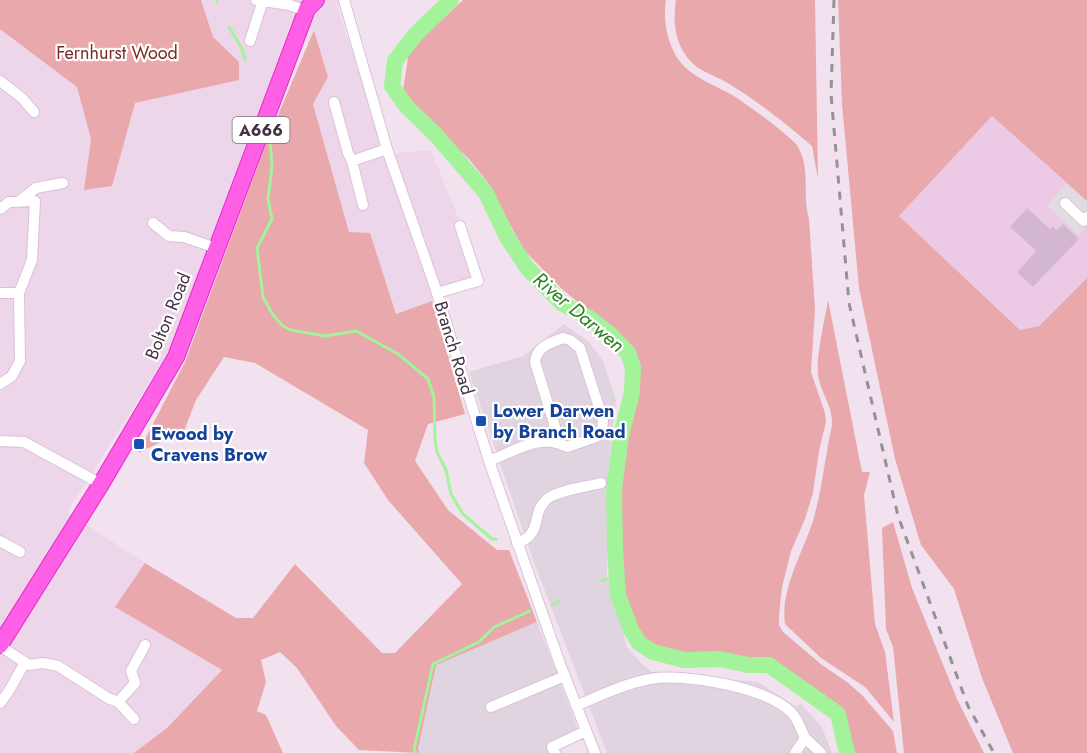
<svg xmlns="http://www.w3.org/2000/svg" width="1087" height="753" font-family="Jost,sans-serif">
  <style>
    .residential { fill: #edd6e9 }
    .industrial { fill: #e0d4e0 }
    .education { fill: #eccae5 }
    .green { fill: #e9a8ac }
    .parking { fill: #e2dbe1 }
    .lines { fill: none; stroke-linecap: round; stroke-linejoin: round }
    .stream { stroke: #a3f39a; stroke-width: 3 }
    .river { stroke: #a3f39a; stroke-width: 16 }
    .building { fill: #d3b7d1 }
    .minor-casing { stroke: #dbc1d7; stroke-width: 12 }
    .highway-casing { stroke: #e32acd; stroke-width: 18 }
    .minor { stroke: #fff; stroke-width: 10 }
    .highway { stroke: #ff5fe6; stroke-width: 16 }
    .rail { stroke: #939393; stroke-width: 3; stroke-dasharray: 8 8; stroke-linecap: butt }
    .transit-dot { fill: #1a4fb4; stroke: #fff; stroke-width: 2 }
    .labels { text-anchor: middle; stroke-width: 4.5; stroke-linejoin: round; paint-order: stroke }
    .shield { fill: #fff; stroke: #7b707a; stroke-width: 1.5 }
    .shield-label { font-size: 16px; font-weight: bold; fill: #433241 }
    .park-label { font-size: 18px; fill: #762d24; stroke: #fff }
    .street-label { font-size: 18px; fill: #433241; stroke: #fff }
    .transit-label { font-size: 18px; font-weight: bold; fill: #164399; stroke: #fff; text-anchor: start }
    .water-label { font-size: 20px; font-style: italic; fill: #2a8221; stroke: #fff }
  </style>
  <rect width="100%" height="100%" fill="#f2e2ef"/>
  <path class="residential" d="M0,0H354L336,4L387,154L431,150L484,282L396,314L370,233L349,232L313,104L328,77L314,30L291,24L175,342L67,512L145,563L116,607L222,670L168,727L134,753H0Z"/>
  <path class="industrial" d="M564,324L589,342L603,361L616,400L608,473L607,576L627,647L642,664L652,672L758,682L795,706L801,704L822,727L832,753H607L532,557L469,372L523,356Z
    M537,622L579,732L552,753H419L418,749L436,665Z"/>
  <path class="education" d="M992,116L1087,201V278L1039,326L1020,330L899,216Z"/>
  <path class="green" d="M0,0H201L213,37L239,62V80L135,103L112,186L84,190L91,139L77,87L0,29Z
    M463,0H666C662,22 669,53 686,68C699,80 718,87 734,96C749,106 764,117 778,128C784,134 794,140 798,147C811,169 802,195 809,219L815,309L811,372L825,413L826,422L819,451L813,493L805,519L791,551L782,587L779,616V625L783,632L822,665L847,682L862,695L893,731L897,753H850L841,713L770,662L684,656L651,646L640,638L631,624L625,603L619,486L635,400L637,372L632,354L621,338L562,289L523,249L489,184L469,159L425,118L403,91L409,51Z
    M676,0H815L818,179L812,146C785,123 756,100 726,82C712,74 697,71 687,57C674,40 673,20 676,0Z
    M838,0H1087V201L992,116L899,216L1020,330L1039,326L1087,278V753H1013L982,678L954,589L921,545L895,459L859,288L842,104Z
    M314,30L328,77L313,104L349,232L370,233L396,314L432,301L465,414L428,424L415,461L448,510L497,550H509L537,622L436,665L418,749L419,753L359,750L336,726L297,668L280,652L261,660L266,682L257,711L266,715L283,753H134L168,727L222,670L115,607L145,563L236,618H253L295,564L382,653H395L462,584L388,500L364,463L368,430L255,363L224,357L196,400L184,431L138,453L185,362L267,141Z
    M828,300L862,472H870L864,495L875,624L885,652L894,722L865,687L821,658L785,624C780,590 803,552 813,521C822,490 825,457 832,425C833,408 823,396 819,380C814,363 825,320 828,300Z
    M893,522L912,588L957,699L984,753H904L893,647L886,629L882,528Z"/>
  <path class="parking" d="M1066,183L1087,202V225L1079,235L1047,206Z"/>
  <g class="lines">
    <path class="stream" d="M217,0V2
      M229,27L241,47L245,59
      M270,140L272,167L268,199L272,219L257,248L263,297L273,315L283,326L291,330L325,336L356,331L398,354L428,379L434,397L435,439L437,452L446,470L451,494L463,514L492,539H496
      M602,581L617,575
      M552,605L559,601
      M416,753L414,750L433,664L479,642L494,627L530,611"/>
    <path class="river" d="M451,0L416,34L395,61L392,86L406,106L436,135L486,193L507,237L528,269L563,304L588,317L610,334L628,353L633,367L632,392L621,436L614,489L615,550L618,595L631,630L639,643L653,652L684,660L720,659L748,665H769L838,714L847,753"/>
  </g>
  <path class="building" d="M1027,208L1050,229L1053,226L1057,230L1063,224L1079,239L1033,287L1017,272L1036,251L1010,227Z"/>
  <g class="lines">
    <defs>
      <path id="minor" d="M256,0L290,5L306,11
        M344,0L387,149L435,287L489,461L560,664L595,753
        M250,41L263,0
        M0,81L22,98L34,112
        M334,102L348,153L352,161L387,149
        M352,161L363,205
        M18,202L36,188L63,183
        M1065,203L1084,221L1087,217
        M153,223L169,236L184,237L216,248
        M0,293H19
        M437,293L478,281L460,226
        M0,384L12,376L20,361L19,293L32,260L35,201L9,202L0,209
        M0,441L24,442L101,484
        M489,461C513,452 541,432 567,447L596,437L602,431L603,420L580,348L570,340L563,338C550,343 537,346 535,362L560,443
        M0,541L20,552
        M517,543C544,534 530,514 547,499C558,490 586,487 601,483
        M0,646L29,665L43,663L58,666L108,698L118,702L134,719
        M118,702L135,683L131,671L145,645
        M0,703C11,691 16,676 25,663
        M576,706C601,695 624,684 650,679C686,673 766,687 792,713C798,720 801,729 805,738
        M491,707L565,676
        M555,753L552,747L586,731
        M795,753L805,738L821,753"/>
      <path id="highway" d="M0,645L101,484L176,357L307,9L316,0"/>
    </defs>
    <use href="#minor" class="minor-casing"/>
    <use href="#highway" class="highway-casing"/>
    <use href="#minor" class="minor"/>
    <use href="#highway" class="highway"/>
    <path class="rail" d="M834,0L831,94L849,303L898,516L968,706L994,753"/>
  </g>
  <g class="transit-dot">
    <rect x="475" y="415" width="12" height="12" rx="3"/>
    <rect x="133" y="438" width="12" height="12" rx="3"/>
  </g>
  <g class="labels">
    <rect class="shield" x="232.5" y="117" width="57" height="26" rx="4.5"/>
    <g class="shield-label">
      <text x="261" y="136">A666</text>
    </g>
    <g class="park-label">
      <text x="117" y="59">Fernhurst Wood</text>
    </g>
    <g class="street-label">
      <text transform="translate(168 316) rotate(-68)" y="6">Bolton Road</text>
      <text transform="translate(454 348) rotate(73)" y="6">Branch Road</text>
    </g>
    <g class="transit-label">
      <text x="493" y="417">Lower Darwen<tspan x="493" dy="21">by Branch Road</tspan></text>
      <text x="151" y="440">Ewood by<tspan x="151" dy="21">Cravens Brow</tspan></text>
    </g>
    <g class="water-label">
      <text transform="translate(579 312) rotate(40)" y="7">River Darwen</text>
    </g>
  </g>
</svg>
